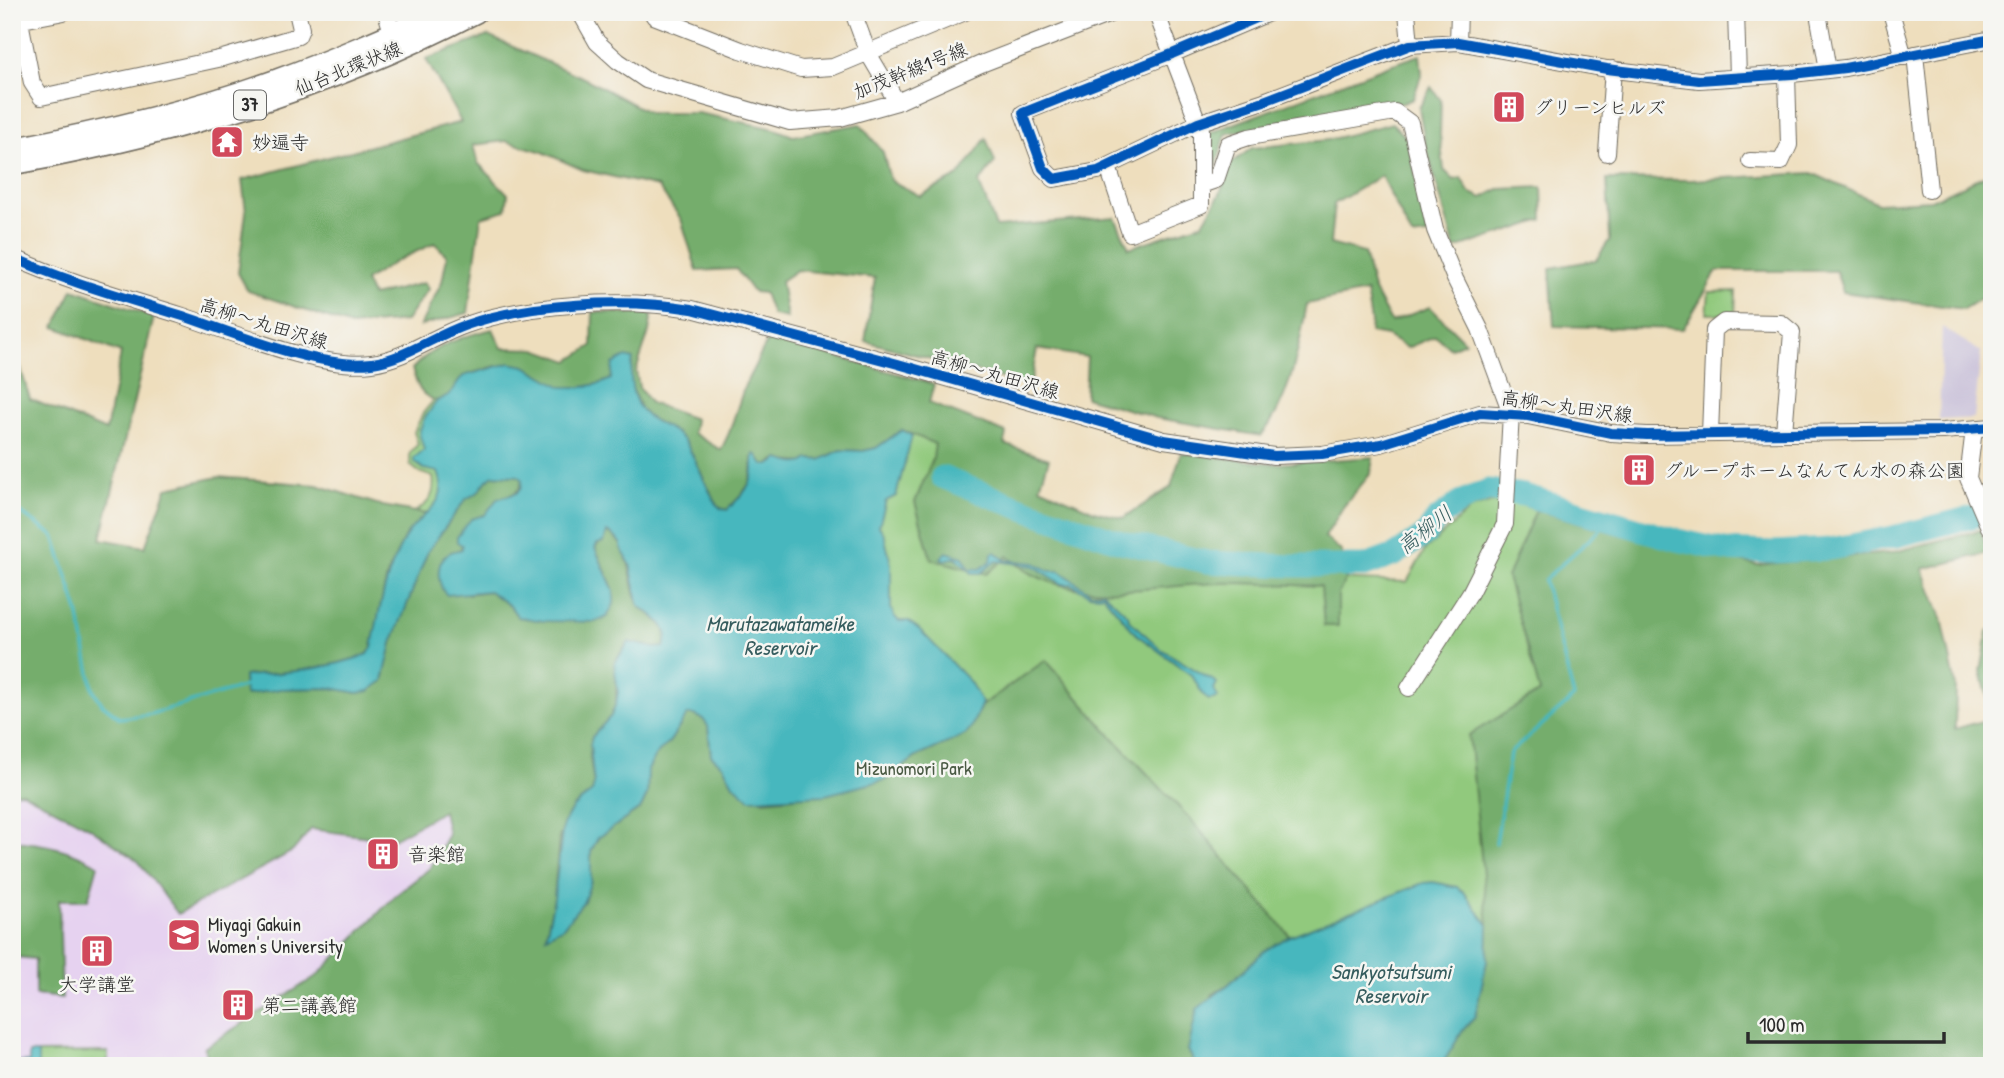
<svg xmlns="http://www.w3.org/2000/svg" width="2004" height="1078" font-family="'Patrick Hand','Klee One',sans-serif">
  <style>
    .built { fill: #e6d2f0 }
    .industrial { fill: #c8bfd8 }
    .green { fill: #91c97d; stroke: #5e7a54; stroke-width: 2 }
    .forest { fill: #74ad6c; stroke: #506c4c; stroke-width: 2 }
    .water { fill: #47b7be; stroke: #397174; stroke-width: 2 }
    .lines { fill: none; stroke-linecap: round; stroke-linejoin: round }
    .stream { stroke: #47b7be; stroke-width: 3.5 }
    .river { stroke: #47b7be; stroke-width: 23 }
    .minor-casing { stroke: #6f6a5e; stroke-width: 18 }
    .major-casing { stroke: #6f6a5e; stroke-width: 24 }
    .minor { stroke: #fff; stroke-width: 16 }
    .major { stroke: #fff; stroke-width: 21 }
    .cycleway-casing { stroke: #f6f6f2; stroke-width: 15 }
    .cycleway { stroke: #0057b8; stroke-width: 10 }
    .labels { text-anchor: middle; stroke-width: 5; stroke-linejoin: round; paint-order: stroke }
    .shield { fill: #f6f6f2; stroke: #686867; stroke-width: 2 }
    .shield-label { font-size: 18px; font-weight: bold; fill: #2b2b2b }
    .street-label { font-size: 19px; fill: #2b2b2b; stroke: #f6f6f2 }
    .poi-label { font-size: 19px; fill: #2b2b2b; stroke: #f6f6f2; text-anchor: start }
    .park-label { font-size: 19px; fill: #4a5a44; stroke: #f6f6f2 }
    .water-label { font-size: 21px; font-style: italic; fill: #355c5e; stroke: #f6f6f2 }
  </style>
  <rect width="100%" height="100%" fill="#f6f6f2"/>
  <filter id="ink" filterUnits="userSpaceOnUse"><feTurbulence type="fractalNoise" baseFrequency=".0143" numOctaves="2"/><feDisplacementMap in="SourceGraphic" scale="14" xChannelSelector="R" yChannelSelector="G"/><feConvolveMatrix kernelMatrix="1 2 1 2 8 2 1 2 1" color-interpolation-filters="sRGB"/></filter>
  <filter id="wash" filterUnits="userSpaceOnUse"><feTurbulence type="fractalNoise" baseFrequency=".00686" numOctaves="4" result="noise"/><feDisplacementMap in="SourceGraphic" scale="28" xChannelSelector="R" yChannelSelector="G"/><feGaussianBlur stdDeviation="1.57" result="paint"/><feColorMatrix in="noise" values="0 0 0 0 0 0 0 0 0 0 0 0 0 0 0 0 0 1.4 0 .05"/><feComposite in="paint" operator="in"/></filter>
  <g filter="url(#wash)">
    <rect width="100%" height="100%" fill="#eedebd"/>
    <path class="built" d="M12,764L443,811L448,834L430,868L395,896L318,975L204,1048L212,1066H12Z"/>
    <path class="industrial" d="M1942,327L1981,352L1974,418L1939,420Z"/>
    <path class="green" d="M1736,291L1735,314H1707L1709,292Z
      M500,359L635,368L637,388L649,406L722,453L915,435L1122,527L1315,534L1332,579L1407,582L1425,550L1470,509L1492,502L1518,504L1579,524L1757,565L1992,1066H435L496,937L398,671L152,718L80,537L147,564L399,522C420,508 437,504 433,477L419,472L410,465V453L418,444L414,432L423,413L458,371Z
      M108,1052V1066H38V1053Z"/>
    <path class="forest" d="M488,36L588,80L649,113H698L775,129L793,136L860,124L883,152L890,180L920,196L959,176L986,138L995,162L979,183L996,227L1115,217L1129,248L1203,223L1220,194L1230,164L1252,148L1328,140L1392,123L1408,139L1428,235L1412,237L1381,176L1334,204L1330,244L1364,253L1373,289L1391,322L1430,307L1465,342L1451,348L1435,336L1407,348L1387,336L1370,333L1371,322L1366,292L1307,304C1298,350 1291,399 1261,436L1157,418L1085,397L1087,357L1037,349L1030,386L865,341L875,278L797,270L781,281L787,318L772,315L764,293L753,292L736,269L697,271L681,219L658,187L583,170L543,152L506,141L473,145L478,163L508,194L506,210L481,217L468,313L420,326L442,282L447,256L435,243L398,260L365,281L372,296L424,283L428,289L406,321L351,326L248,291L238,273L246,212L242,180L461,122L426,59Z
      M1420,55L1422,73L1413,99L1403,103L1321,114L1226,134L1215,169L1211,170L1210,133L1387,66Z
      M1431,87L1441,100L1440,135L1444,170L1454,180L1461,178L1469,192L1482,198L1499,189L1542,187L1543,220L1455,249L1425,143L1419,108Z
      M1992,172V292L1963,309L1843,292L1836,271H1717L1683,329L1554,326L1550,268L1596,260L1610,239L1607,179L1691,180L1812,173L1878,203L1931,200Z
      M73,289L154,317L101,539L145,547L167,488L218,477L317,485L383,506L426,514L405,536L387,576L372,647L368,654C329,669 285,673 244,676L245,695L280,689L331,688L358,693L383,681L392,643L428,551L465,500L478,492L487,480L493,475L519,476L522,480C520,496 508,494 496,501C492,504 489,511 485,515L475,518L461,543L462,549L451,552L468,594L489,591L510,606L518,617L595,622L614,591L595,548L607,532C631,542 630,584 639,606C653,616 673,627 664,647L655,648L629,642L617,658L616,703L611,716L592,737L590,757L594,785L592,793L573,807L559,838L554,898L546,935L563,927L584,901L591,881V851L598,838L641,808L647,795L648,770L655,756L670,741L687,715H695L703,719L708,726L711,755L724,767L733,784L764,800L794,797L885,780L916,757L965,735L970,730L981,706L1046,660L1105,729L1191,820L1290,936L1264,951L1229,984L1212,995L1188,1050L1196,1066H212L204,1048L318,975L395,896L430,868L448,834L443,811L391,840L311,829L293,851L178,914L138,861L89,827L22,792L12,793V340L30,399L106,431L121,353L55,327Z
      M593,312L652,314L649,332L636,371L639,387L650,403L695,419L693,433L721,450L729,433L745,385L769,338L934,384L929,403L1006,433L1004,444L1049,459L1040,487L1094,511L1123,518L1171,487L1181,453L1276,464L1373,457L1371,473L1343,507L1325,537L1342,552L1346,579L1338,594V626H1324L1321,586C1289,585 1256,583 1224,583C1155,584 1063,611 1008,556L987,574L931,559L915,502L933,458L935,444L902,430L876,448L863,451L841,450L820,460L809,459L804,463L775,460L770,465H763L759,458H752C755,484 744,492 727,510L720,508L715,501L686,443L676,433L648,417L640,408L630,383L632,359L611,379L602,383L583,387H561L525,366H496L463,376L449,395L437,401C419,395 418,387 412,369C432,346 463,336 493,329L502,348L536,349L569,361L592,346Z
      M1536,510L1619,534L1757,565L1890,553L1981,530L1988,553L1923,569L1942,618L1956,687L1955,729L1992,718V1066H1441L1463,1030L1475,1016L1487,961L1488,925L1469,735L1540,692L1507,577Z
      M1992,629V715L1981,672L1988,632Z
      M12,841C44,843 70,849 98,865L88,900H59L62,998L35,995V959L16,957L12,960Z"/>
    <path class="water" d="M626,357L633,359C629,377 631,403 647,416C660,426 678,430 687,445C699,465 706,490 720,508L727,510C737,500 748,491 752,477C754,470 752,461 754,454L757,455L763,465H770L779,459C789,462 800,467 809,459L820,460L841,450L863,451L876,448L902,430L912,436L896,496L886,501L879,526L884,534L891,564V609L894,616L899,621H908L919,629L970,682L982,703L970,730L965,735L916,757L885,780L825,795L750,799L733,784L724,767L711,755L708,726L703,719L695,715H687L670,741L655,756L648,770L647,795L641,808L598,838L591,851V881L584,901L563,927L546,936L554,898L563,824L573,807L592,792L594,785L590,745L592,737L611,716L616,703L618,692L614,664L629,642L655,648L664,647C674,628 653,615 639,606L630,564L621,548V543L613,535L607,532L604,542L597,544L595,548L614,591V604L607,617L595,622L544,621L518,617L510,606L489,591L447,595C438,587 435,566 445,556C449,551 456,551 462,549V545L457,542V537L471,519L485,515L497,499L517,493L521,488L522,480L519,476L493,475L487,480L478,492L465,500L428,551L392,643L383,681L369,691L358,693L331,688L280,689L245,695L244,676C285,673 329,669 368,654L372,647C379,610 386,572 404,539C417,514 452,506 438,472L424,469L414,462V458L424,450L419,433L424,419L437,401L449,395L463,376L510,363L525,366L562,387H583L602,383L611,379L613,364Z
      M946,552L963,557L970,569H980L991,561L992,553L995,552L1005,560L1035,563L1050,571H1060L1091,593L1103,592L1128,615L1129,620L1161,649L1217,683L1214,689L1218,698L1209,700C1199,694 1199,684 1191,675L1136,634L1103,595L1088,594L1072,584H1062L1034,566L996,561L981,573H972L956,557L945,560L941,558Z
      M1433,882L1457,887L1464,892L1488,925L1487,961L1475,1016L1463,1030L1441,1066H1196L1188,1050L1197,1009L1229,984L1264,951L1290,936L1423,883Z
      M29,1053H38V1066H12V1062H29Z"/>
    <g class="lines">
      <path class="stream" d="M12,507L54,536L78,611L93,689L102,704L120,718L151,714L246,686
        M1496,843L1510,753L1574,697L1544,580L1610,521"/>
      <path class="river" d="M942,477L1021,508L1121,542L1207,562L1292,566H1365L1395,555L1425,535L1437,519L1462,501L1488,490L1524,495L1673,539L1724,550L1774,552L1830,549L1893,537L1992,512"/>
    </g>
  </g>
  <g filter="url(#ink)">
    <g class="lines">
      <defs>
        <path id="minor" d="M386,12L395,43
          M580,12L597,42L618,61L646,80L790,122L840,118L897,102L981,64L1115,12
          M652,12L654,16L741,50L801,69L833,67L965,12
          M853,12L868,53L897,102
          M1271,12L1172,54L1023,113L1043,168L1054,179L1098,171L1198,123L1264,101L1410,45L1458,42L1607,69L1699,80L1792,74L1845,68L1992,39
          M1407,12L1410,45
          M1736,12L1738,77
          M1891,12L1904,57
          M1818,13L1828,70
          M20,21L32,83L41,97L223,58L298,36L301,29L297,12
          M12,22L64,12
          M1458,42L1459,12
          M1915,54L1929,190
          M1607,153L1613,69
          M1750,161L1781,162L1789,145L1787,75
          M1108,167L1130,233L1201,205V130L1156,12
          M1201,185L1216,180L1228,144L1249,137L1395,112L1410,123L1435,230L1455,279L1480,329L1511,413L1505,524L1470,593L1409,688
          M12,257C67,282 126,298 183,316C234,333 321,370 372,363C406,358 434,336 466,325C529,303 625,298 692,309L898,364L1164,440L1274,456L1322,454L1381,444L1480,413L1528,416L1611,433L1647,435L1943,431L1992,427
          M1974,429L1968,478L1989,527
          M1710,434L1714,330L1724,322L1781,323L1792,332L1784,433"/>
        <path id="major" d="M12,149C101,132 192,111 277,80C333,60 387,36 441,12
          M12,164C172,135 332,87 476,12"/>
      </defs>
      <use href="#minor" class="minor-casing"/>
      <use href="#major" class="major-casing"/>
      <use href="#minor" class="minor"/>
      <use href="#major" class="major"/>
      <defs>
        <path id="cycleway" d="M1271,12L1172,54L1023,113L1043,168L1054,179L1098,171L1198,123L1264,101L1410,45L1458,42L1607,69L1699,80L1792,74L1845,68L1992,39
          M12,257C67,282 126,298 183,316C234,333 321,370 372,363C406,358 434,336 466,325C529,303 625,298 692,309L898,364L1164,440L1274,456L1322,454L1381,444L1480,413L1528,416L1611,433L1647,435L1943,431L1992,427"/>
      </defs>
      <use href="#cycleway" class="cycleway-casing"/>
      <use href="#cycleway" class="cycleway"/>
    </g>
  </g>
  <defs>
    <symbol id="building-square" viewBox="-11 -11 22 22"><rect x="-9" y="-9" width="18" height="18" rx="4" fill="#d1495b" stroke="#f6f6f2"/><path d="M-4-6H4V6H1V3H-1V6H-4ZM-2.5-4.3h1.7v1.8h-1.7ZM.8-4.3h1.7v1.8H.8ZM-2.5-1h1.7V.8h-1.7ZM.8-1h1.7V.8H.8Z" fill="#fff"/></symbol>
    <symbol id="temple-square" viewBox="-11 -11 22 22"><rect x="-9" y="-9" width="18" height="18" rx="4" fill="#d1495b" stroke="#f6f6f2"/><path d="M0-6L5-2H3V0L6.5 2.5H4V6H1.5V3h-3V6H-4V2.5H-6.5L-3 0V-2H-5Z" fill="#fff"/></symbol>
    <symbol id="university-square" viewBox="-11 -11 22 22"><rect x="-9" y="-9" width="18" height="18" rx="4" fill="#d1495b" stroke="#f6f6f2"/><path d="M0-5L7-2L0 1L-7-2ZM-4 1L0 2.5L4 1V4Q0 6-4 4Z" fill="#fff"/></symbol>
  </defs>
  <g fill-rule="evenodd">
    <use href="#building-square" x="1490" y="88" width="38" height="38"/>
    <use href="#temple-square" x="208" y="123" width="38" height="38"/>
    <use href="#building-square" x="1620" y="451" width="38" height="38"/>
    <use href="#building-square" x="364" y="835" width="38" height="38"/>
    <use href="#university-square" x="165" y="916" width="38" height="38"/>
    <use href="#building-square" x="78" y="932" width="38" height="38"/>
    <use href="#building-square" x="219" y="986" width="38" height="38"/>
  </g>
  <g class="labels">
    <rect class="shield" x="234" y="90.5" width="32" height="29" rx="5"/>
    <g class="shield-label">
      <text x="250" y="111">37</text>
    </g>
    <g class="street-label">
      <text transform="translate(348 68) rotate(-22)" y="7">仙台北環状線</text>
      <text transform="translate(910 70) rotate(-22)" y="7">加茂幹線1号線</text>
      <text transform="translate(264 323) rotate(17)" y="7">高柳～丸田沢線</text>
      <text transform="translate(995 374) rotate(16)" y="7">高柳～丸田沢線</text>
      <text transform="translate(1567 406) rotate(8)" y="7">高柳～丸田沢線</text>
    </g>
    <g class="poi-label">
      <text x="1534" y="114">グリーンヒルズ</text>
      <text x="252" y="149">妙遍寺</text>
      <text x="1664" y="477">グループホームなんてん水の森公園</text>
      <text x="408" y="861">音楽館</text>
      <text x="208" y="931">Miyagi Gakuin<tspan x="208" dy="22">Women's University</tspan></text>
      <text x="97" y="991" text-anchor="middle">大学講堂</text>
      <text x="262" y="1012">第二講義館</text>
    </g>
    <g class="park-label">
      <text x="914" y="775">Mizunomori Park</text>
    </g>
    <g class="water-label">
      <text transform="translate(1425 530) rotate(-38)" y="7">高柳川</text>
      <text x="780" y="631">Marutazawatameike<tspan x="780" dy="24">Reservoir</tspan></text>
      <text x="1391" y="979">Sankyotsutsumi<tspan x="1391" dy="24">Reservoir</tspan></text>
    </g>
  </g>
  <rect width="2004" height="1078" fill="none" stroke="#f6f6f2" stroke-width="42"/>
  <path d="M1748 1032v10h196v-10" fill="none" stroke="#2b2b2b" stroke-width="3.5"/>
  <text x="1759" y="1032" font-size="21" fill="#2b2b2b" stroke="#f6f6f2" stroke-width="5" paint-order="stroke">100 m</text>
</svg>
